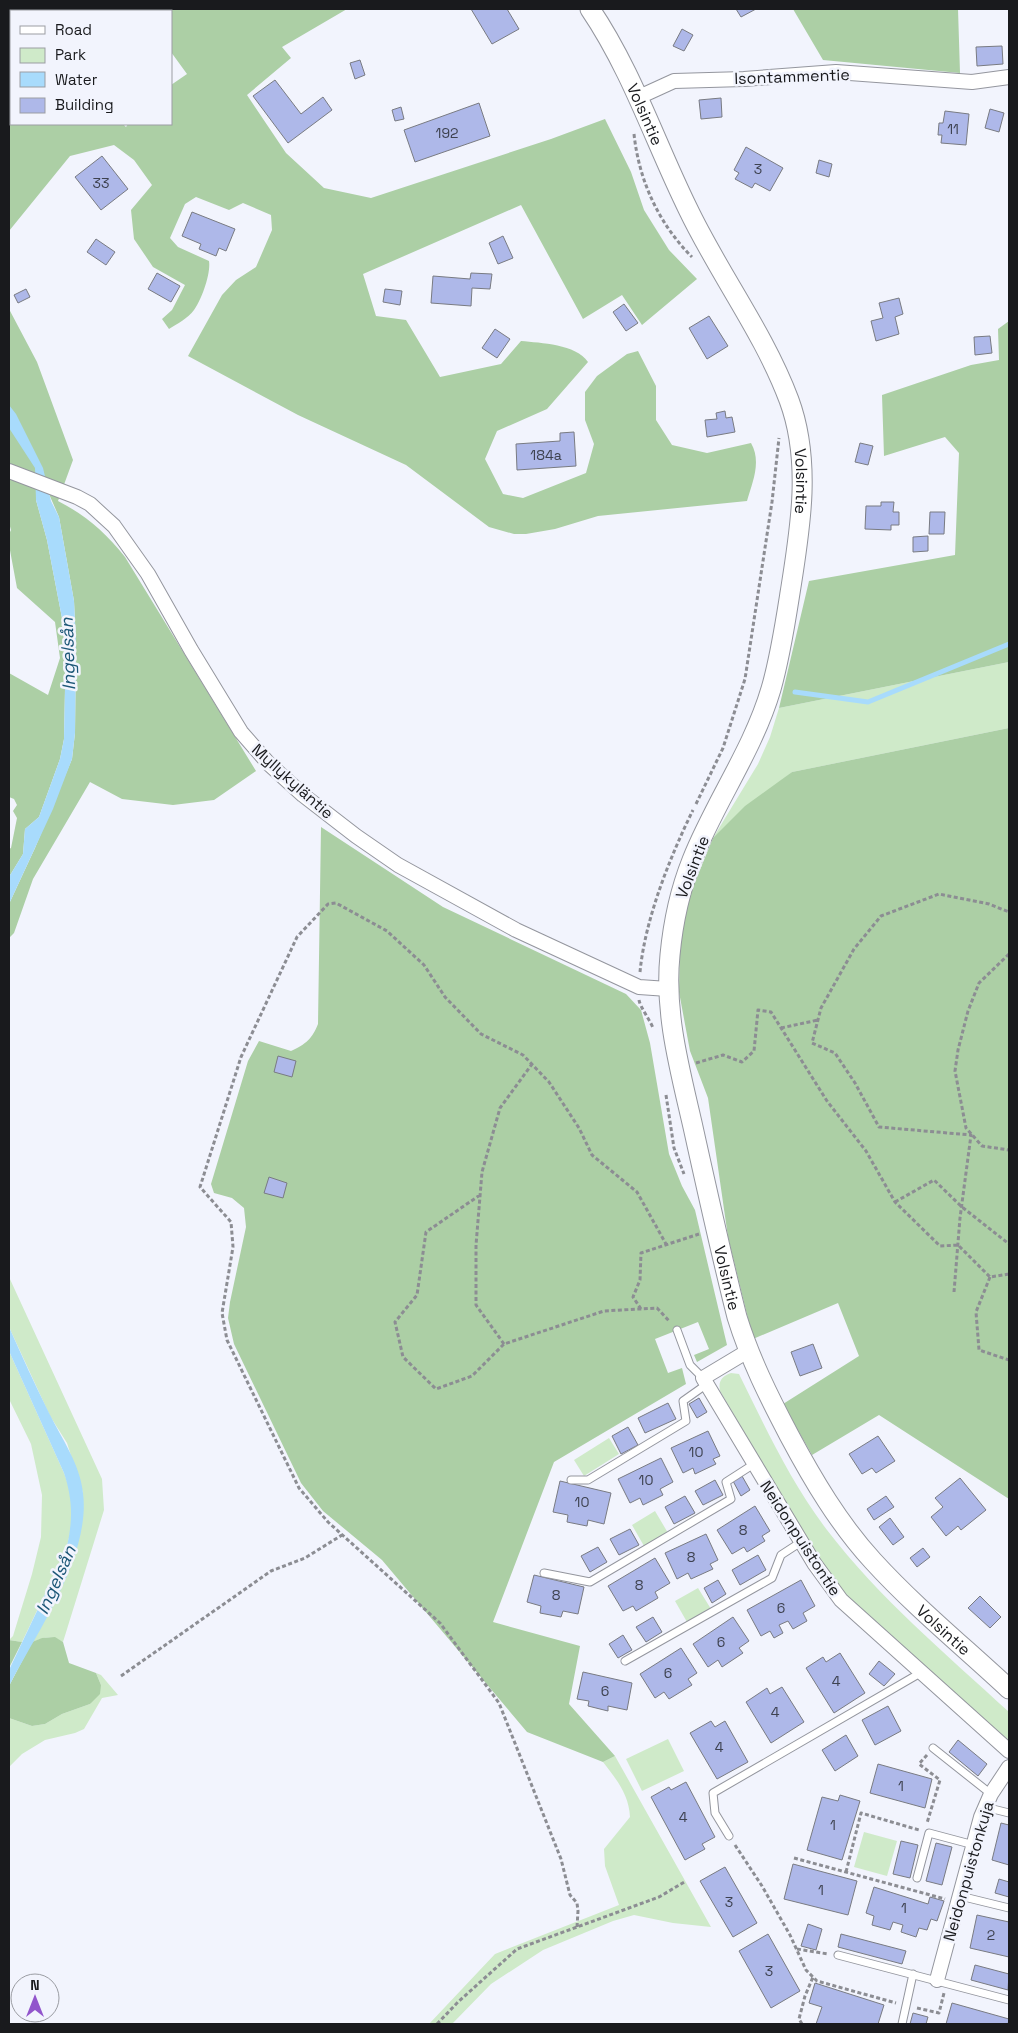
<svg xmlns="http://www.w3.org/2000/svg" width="1018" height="2033" font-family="'Space Grotesk',sans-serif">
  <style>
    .green { fill: #cfeac9 }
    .forest { fill: #accfa5 }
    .water { fill: #a8dbfc }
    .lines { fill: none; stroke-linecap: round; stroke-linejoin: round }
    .stream { stroke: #a8dbfc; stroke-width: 5 }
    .building { fill: #aeb8e9; stroke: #797b82 }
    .lane-casing { stroke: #94969e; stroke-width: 9 }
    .street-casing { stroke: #94969e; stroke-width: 16 }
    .secondary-casing { stroke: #94969e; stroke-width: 21 }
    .path { stroke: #8c8d93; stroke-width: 3; stroke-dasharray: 4 2.5; stroke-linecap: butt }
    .lane { stroke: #fff; stroke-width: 7 }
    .street { stroke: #fff; stroke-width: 14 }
    .secondary { stroke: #fff; stroke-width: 19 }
    .labels { text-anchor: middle; stroke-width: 5; stroke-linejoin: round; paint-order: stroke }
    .number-label { font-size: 14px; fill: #3e4250 }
    .street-label { font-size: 16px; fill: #191a1d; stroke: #f2f4fd }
    .water-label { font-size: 18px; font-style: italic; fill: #1c5777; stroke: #f2f4fd }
  </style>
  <rect width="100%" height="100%" fill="#f2f4fd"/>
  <path class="green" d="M1009,662V728L792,772L713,838L758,764L770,737L779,708Z
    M9,1277L102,1479L104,1510L63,1642C51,1635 45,1637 32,1642L50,1608L83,1493L67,1443L50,1416L9,1327Z
    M9,1351L64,1473L71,1492V1529L66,1550L22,1642L9,1640L13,1636L32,1574L41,1537L42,1495L31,1444L9,1399Z
    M731,1373L739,1374C765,1427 791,1483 827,1530C879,1598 946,1654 1009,1712V1742L845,1598L831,1581L720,1391C718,1381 722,1376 731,1373Z
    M609,1438L619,1454L584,1476L574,1460Z
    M655,1511L668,1533L644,1546L632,1525Z
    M698,1588L711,1609L687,1622L675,1601Z
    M96,1673L101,1675L118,1695L102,1698L84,1729L75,1733L45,1740L22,1754L9,1767V1718L32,1726L45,1724L62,1714L90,1704L101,1685Z
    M668,1739L684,1771L642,1791L626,1759Z
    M615,1756L711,1927L673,1923L634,1915L613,1921L543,1950L491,1984L452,2024H429L495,1954L619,1905L605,1866L604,1849L630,1817C629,1794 616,1779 603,1762Z
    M864,1832L897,1841L887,1876L854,1867Z"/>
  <path class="forest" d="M9,9H65L66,11H11V124H123L126,127L128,124H171V85L187,74L171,52V11H154L153,9H347L282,47L291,58L247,95L286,153L324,188L371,198L551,139L605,119L631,172L644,210L669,250L697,279L642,325L622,295L583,319L521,205L363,274L376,316L406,320L440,377L501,364L521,341C541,343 576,344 588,362L547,409L497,431L485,459L503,494L523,498L586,473L594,444L585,420V392L597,376L627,354L638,351L656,386V420L672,445L707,453L751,443C762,462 752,483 747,501L598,516L555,529L526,534H514L489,527L406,465L298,415L188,356L222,295L236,280L256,267L272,230L271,215L243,203L229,210L196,197L185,204L170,238L178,247L209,261C211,273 202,299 194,310C188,318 177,324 169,329L162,319L172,310L185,285L153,267L134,239L131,210L152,185L134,160L114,145L70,156L9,231Z
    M793,9H958L960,73L823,60Z
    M9,309L37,362L73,460L58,501C87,516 105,532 125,557L256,771L214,800L173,805L122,799L90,782L33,879L14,933L9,938V904L35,848L72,759L75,733L76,642L74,601L59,517L49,494L36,500L47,540L66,639L64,739L60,759L39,817L25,829L23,854L9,877V849L11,848L17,818L13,811L17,805L14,799L9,797V673L48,695L60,658L55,622L17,588L9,545V534L11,530L9,523Z
    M1009,321V662L779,708L809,581L955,555L959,453L945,437L884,456L882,395L971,365L999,360L998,329Z
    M1009,728V1499L879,1415L812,1455L783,1404L859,1356L838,1303L753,1339L728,1237L708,1098L690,1051L679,992L680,937L690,894L713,838L745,806L792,772Z
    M321,827L443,907L626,994L641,1010L650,1043L669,1154L682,1186L695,1210L727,1345L697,1362L694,1355L709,1349L698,1322L655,1339L668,1373L682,1368L686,1384L554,1462L493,1622L580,1646L569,1704L615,1756L603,1762L527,1732L382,1560L323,1511L301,1483L234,1344L228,1318L230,1302L246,1227L244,1208L232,1198L214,1193L211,1184L248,1061L259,1041L291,1051C306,1044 312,1039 318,1024Z
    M55,1637L63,1642L69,1663L96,1673L101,1685L100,1694L90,1704L62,1714L45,1724L32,1726L9,1718V1686L32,1642L42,1638Z
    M9,1640L22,1642L9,1668Z"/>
  <path class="water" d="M9,405L16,414L43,468L51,501L59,517L74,601L76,642L75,733L72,759L53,809L9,904V877L23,854L25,829L39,817L60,759L64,739L66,639L47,540L36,500L35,468L9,428Z
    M9,1327C22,1356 35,1385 49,1413C62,1439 80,1464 83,1493C91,1555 37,1632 9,1686V1670L66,1550C73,1522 73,1500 64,1473L9,1351Z"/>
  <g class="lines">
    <path class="stream" d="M795,692L868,702L1009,644"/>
  </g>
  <path class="building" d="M471,9H507L519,29L492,44Z
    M736,9H756L741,17Z
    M682,29L693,35L684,51L673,46Z
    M1002,46L1003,64L977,66L976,47Z
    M360,60L365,75L355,79L350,63Z
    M275,80L301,114L323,97L332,110L288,143L253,96Z
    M721,98L722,117L701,119L699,100Z
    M479,103L490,136L415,162L404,130Z
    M401,107L404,119L395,121L392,110Z
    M990,109L1004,113L999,132L985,128Z
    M945,111L969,114L966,145L941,143L942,135H938L939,123H943Z
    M746,147L783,168L770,191L755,183L752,188L735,179L739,173L734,170Z
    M102,156L128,189L101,210L75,177Z
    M819,160L832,164L829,177L816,173Z
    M192,212L235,229L226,251L219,248L216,256L199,249L201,244L182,236Z
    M503,236L513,258L498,264L489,243Z
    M96,239L115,252L106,265L87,252Z
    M157,273L180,286L171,302L148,289Z
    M471,273L492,274L490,289L472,288L471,306L431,303L433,276L470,279Z
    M26,289L30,297L18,303L14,295Z
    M385,289L402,291L400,305L383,302Z
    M899,298L903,314L895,317L899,334L876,341L871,321L883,318L879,303Z
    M624,304L638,323L626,331L613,312Z
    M709,316L728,346L707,359L689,328Z
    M495,329L510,339L497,358L482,348Z
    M990,336L992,353L975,355L974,337Z
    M725,411L726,418L732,417L735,432L707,437L705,420L717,419L716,413Z
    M574,432L576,466L517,470L516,444L560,441V433Z
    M860,443L873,446L868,465L855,462Z
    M881,502H894L893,512H899V525H891V530L865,529L866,506H881Z
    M930,512H945L944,534H929Z
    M928,536V551L913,552V537Z
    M278,1056L296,1061L292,1077L274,1072Z
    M269,1177L287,1183L283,1198L264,1193Z
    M813,1344L822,1368L800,1376L791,1352Z
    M699,1398L707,1412L697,1418L689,1404Z
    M668,1403L676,1419L645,1433L638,1418Z
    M628,1427L638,1445L621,1454L612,1436Z
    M708,1431L720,1456L713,1459L716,1464L695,1474L693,1468L683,1473L671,1448Z
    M878,1436L895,1461L876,1473L872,1468L862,1474L849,1454Z
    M661,1458L673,1482L660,1489L663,1495L643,1505L640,1498L630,1503L618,1479Z
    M742,1476L750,1490L741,1496L733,1481Z
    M960,1478L986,1510L961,1530L958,1526L946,1536L931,1517L943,1507L935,1498Z
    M715,1480L723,1495L703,1505L695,1491Z
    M560,1481L611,1493L604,1524L588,1520L587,1526L567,1522L568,1515L553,1512Z
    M685,1496L695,1513L674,1524L665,1507Z
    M886,1496L894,1507L874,1520L867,1509Z
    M755,1506L770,1531L762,1536L765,1541L747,1552L744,1547L732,1554L717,1530Z
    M890,1518L904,1537L893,1545L879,1527Z
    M630,1529L639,1545L619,1555L610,1539Z
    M706,1534L718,1560L710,1564L713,1569L691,1579L688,1573L677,1579L665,1553Z
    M598,1547L607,1562L590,1572L581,1556Z
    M923,1548L930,1557L917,1567L910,1558Z
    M758,1555L766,1570L740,1585L732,1570Z
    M655,1558L670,1583L655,1592L658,1598L636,1611L633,1606L623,1611L608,1586Z
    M534,1575L584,1587L578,1614L563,1611L561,1617L540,1613L541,1606L527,1602Z
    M718,1580L726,1594L712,1603L704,1588Z
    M801,1580L815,1606L803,1613L807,1621L793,1629L788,1621L779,1625L783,1633L774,1638L770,1631L761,1636L747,1610Z
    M980,1596L1001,1617L990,1628L968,1608Z
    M653,1617L662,1632L646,1642L636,1627Z
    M733,1617L749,1641L739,1648L743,1653L722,1667L718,1660L708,1667L693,1644Z
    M623,1635L632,1650L618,1658L609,1644Z
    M681,1648L697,1673L688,1679L692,1685L669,1699L664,1692L655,1698L640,1674Z
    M840,1653L865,1693L834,1713L806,1668L823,1657L826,1662Z
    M879,1661L895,1674L884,1686L869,1674Z
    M583,1672L632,1683L627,1710L608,1706V1711L588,1706L589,1701L577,1699Z
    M782,1687L804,1722L771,1743L746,1702L767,1688L770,1694Z
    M888,1706L901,1731L875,1745L862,1720Z
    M711,1721L715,1727L725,1721L748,1762L717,1779L690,1733Z
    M846,1735L858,1756L835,1771L822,1750Z
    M958,1740L987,1764L978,1776L949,1752Z
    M878,1764L932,1779L925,1808L870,1793Z
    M686,1782L715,1837L702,1844L705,1849L685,1860L651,1797L669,1787L671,1790Z
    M840,1795L860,1801L842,1860L807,1850L822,1797L838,1801Z
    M1001,1823L1009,1825V1865L992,1860Z
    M901,1841L918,1845L910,1878L893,1874Z
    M936,1843L952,1847L942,1885L926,1881Z
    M793,1864L857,1881L848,1915L784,1899Z
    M725,1867L757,1923L733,1937L700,1881Z
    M999,1879L1009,1882V1897L995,1893Z
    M874,1887L928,1904L930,1897L944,1901L937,1921L931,1919L927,1930L919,1928L916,1937L901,1932L903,1925L893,1922L890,1930L872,1925L874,1916L866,1913Z
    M977,1915L1009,1922V1957L970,1948Z
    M808,1924L822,1929L816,1950L801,1946Z
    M768,1934L800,1991L771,2008L739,1951Z
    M841,1934L906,1951L902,1964L838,1947Z
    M975,1965L1009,1974L1008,1990L971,1980Z
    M815,1983L884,2005L878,2024H816L822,2007L809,2003Z
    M952,2003L1009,2019L1008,2024H946Z
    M913,2013L928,2017L926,2024H910Z"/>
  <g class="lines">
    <defs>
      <path id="lane" d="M677,1330L690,1365L703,1378
        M571,1480H588L686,1421L683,1401L707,1384
        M544,1573L590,1582L731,1499L726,1482L754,1464
        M625,1661L772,1578L781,1555L801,1542
        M933,1748L991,1794
        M985,1807L1009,1813
        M729,1836L715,1813L713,1793L922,1672
        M917,1878L929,1833L974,1845
        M960,1896L1009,1908
        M838,1955L1009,2000
        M902,2024L913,1974"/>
      <path id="street" d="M639,97L674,81L744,79L836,72L972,82L1009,77
        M9,471L77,497L90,504L114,526L148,574L191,650L241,732L269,764L303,795L356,836L398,865L516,930L639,987L668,989
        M748,1351L703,1378L814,1563L841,1600L1009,1751
        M937,1980L981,1817L991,1794L1009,1767"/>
      <g id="secondary">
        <path id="s1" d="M590,9C632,71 655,142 688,209C719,274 764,333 789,400C812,462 800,530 790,593C785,625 780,658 771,689C753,750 715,802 692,860C680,890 673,923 670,955C664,1013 680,1070 693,1127C707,1190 721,1254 737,1317C750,1359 769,1397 789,1435C813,1480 839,1524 873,1561C915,1607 964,1647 1009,1689"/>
      </g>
    </defs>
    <use href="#lane" class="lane-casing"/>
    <use href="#street" class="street-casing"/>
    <use href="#secondary" class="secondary-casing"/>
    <path class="path" d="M634,134C639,181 659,224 692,257
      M696,804L723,748L745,679L772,502L779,438
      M1009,954L979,983L968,1011L958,1050L955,1071L966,1128L982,1146L1009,1150
      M640,972C645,919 670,857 693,810
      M639,1000C640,1007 650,1020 653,1028
      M781,1028L818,1020
      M696,1063L723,1055L742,1062L754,1051L758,1010L771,1012L827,1101L866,1151L895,1202L940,1246L958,1245L990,1277L1009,1274
      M666,1095L674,1148L684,1174
      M480,1195L426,1232L417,1295L395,1322L403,1357L436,1389L472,1376L504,1344L604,1311L657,1308L670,1322
      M895,1202L934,1180L962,1207L1009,1244
      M990,1277L976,1312L979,1350L1009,1360
      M954,1292L960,1218L971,1135L879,1127L855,1083L835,1053L812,1043L821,1008L854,949L881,916L939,894L989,904L1009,912
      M641,1309L633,1297L640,1280L641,1253L699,1234
      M504,1344L476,1305V1245L482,1172L500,1108L532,1064
      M121,1676L271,1571L305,1558L342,1535
      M927,1755L919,1764L940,1780L927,1823
      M735,1845L762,1886L790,1935L806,1970L817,1981L896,2003
      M794,1858L945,1899
      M846,1872L861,1813L919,1830
      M577,1927L578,1911L577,1903L570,1895L561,1859L499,1703L440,1623L328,1522L299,1488L227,1340L222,1313L233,1247L231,1222L200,1187L241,1057L297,937L328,904L336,903L387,931L424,965L445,997L481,1034L523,1055L549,1082L579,1128L592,1155L637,1192L666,1244
      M797,1949L828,1954
      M917,2008L939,2013L944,1993
      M437,2024L458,2002L517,1949L659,1897L686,1881
      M802,2024L799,2019L805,1996L813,1977"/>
    <use href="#lane" class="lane"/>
    <use href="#street" class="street"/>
    <use href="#secondary" class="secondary"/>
  </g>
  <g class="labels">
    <g class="number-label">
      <text x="953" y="134">11</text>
      <text x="447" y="138">192</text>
      <text x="758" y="174">3</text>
      <text x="101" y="188">33</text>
      <text x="546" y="460">184a</text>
      <text x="696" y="1457">10</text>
      <text x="646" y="1485">10</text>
      <text x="582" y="1507">10</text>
      <text x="743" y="1535">8</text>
      <text x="691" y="1562">8</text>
      <text x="639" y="1590">8</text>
      <text x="556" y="1600">8</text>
      <text x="781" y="1613">6</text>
      <text x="721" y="1647">6</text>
      <text x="668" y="1678">6</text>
      <text x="836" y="1686">4</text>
      <text x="605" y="1696">6</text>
      <text x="775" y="1717">4</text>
      <text x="719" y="1752">4</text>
      <text x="901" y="1791">1</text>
      <text x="683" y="1822">4</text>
      <text x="833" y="1830">1</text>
      <text x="821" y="1895">1</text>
      <text x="729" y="1907">3</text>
      <text x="904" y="1913">1</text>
      <text x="991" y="1940">2</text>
      <text x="769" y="1976">3</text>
    </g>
    <g class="street-label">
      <text transform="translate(792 76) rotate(-2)" y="6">Isontammentie</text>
      <text dy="6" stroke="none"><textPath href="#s1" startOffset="119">Volsintie</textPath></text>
      <text dy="6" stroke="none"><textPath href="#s1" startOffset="522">Volsintie</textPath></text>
      <text transform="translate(293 781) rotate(42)" y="6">Myllykyläntie</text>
      <text transform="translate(692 867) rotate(-69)" y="6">Volsintie</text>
      <text dy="6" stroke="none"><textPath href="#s1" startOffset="1348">Volsintie</textPath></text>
      <text transform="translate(801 1538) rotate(57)" y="6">Neidonpuistontie</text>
      <text dy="6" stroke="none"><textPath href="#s1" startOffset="1768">Volsintie</textPath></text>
      <text transform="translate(968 1871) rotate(-74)" y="6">Neidonpuistonkuja</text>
    </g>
    <g class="water-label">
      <text transform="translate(68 654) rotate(-92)" y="6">Ingelsån</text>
      <text transform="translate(56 1580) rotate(-66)" y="6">Ingelsån</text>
    </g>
  </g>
  <rect width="1018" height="2033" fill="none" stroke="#191a1d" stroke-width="20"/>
  <rect x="10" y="10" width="162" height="115" fill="#f2f4fd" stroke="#9b9da3"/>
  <rect x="20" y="26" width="25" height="8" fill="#ffffff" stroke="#9b9da3"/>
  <text x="55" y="35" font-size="15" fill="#191a1d">Road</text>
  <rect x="20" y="48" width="25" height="15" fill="#cfeac9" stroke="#9b9da3"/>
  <text x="55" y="60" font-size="15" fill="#191a1d">Park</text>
  <rect x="20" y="72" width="25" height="15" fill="#a8dbfc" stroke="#9b9da3"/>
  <text x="55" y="85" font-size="15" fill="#191a1d">Water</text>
  <rect x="20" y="98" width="25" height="15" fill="#aeb8e9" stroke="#9b9da3"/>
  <text x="55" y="110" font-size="15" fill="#191a1d">Building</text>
  <g transform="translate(35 1998)"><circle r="24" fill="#f2f4fd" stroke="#9b9da3"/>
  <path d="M0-4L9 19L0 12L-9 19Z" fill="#9255cc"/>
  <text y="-8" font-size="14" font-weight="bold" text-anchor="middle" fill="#191a1d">N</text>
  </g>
</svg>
